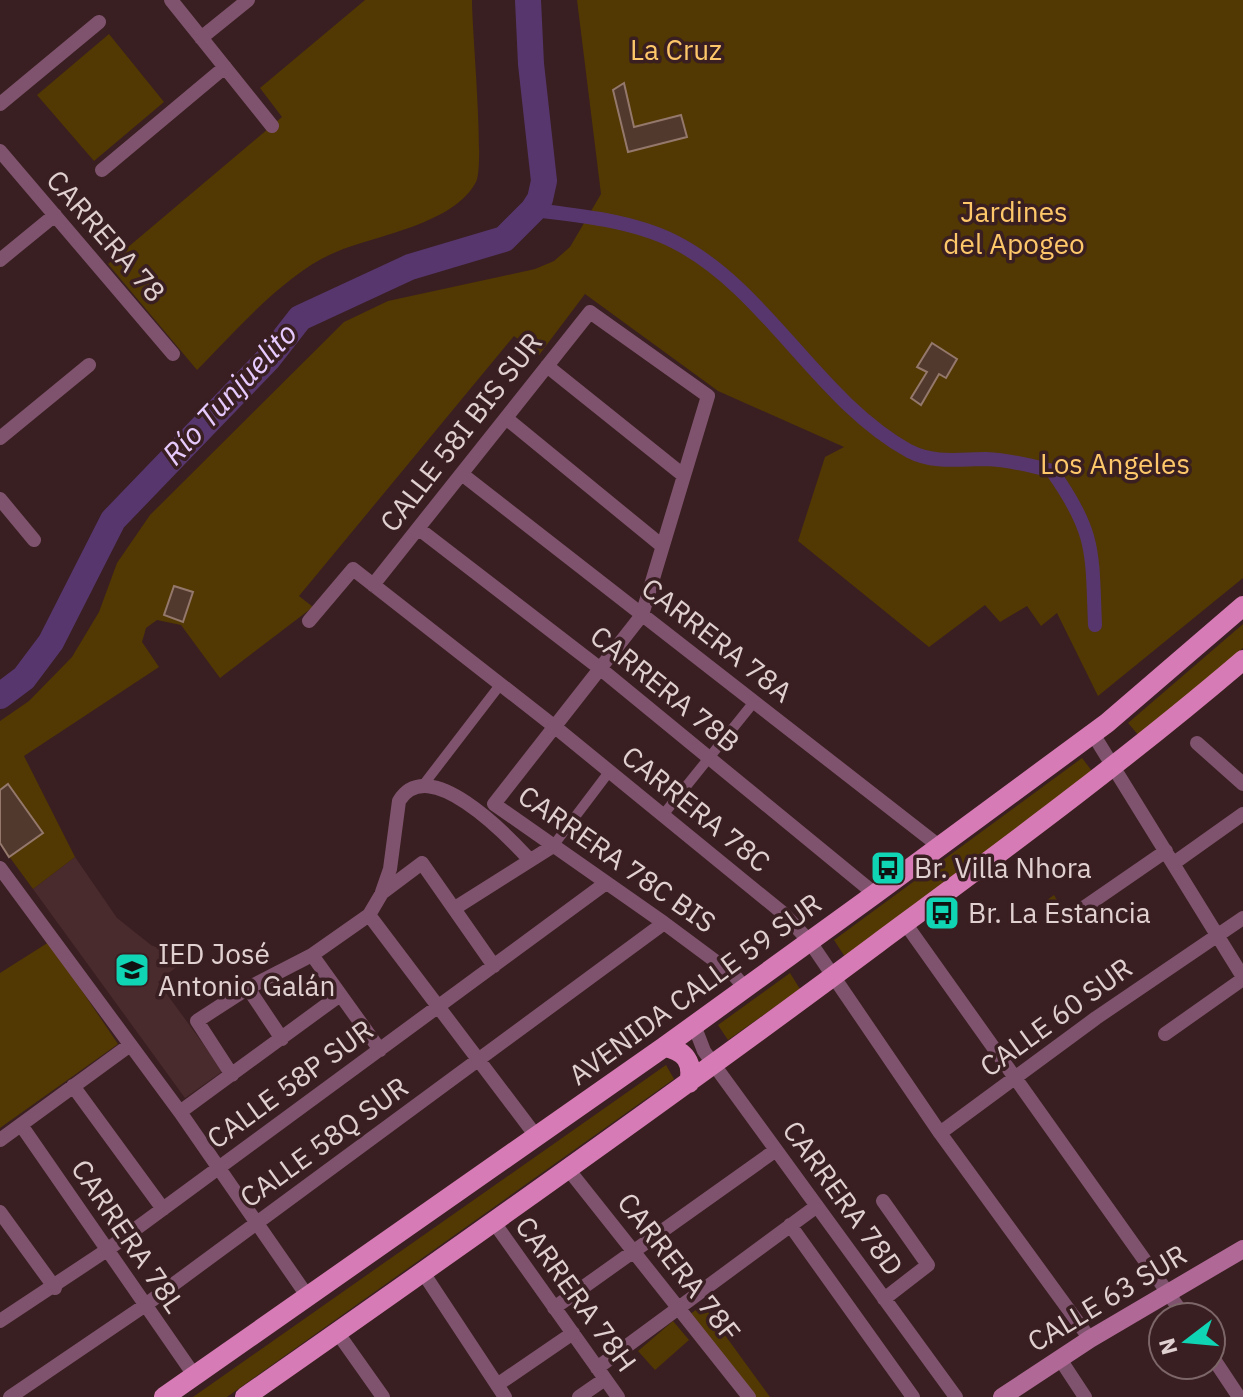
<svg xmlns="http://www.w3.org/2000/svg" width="1243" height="1397" font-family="'IBM Plex Sans',sans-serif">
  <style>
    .built { fill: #492a2d }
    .green { fill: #523803 }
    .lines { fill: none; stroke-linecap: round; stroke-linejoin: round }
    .canal { stroke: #57366e; stroke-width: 14 }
    .river { stroke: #57366e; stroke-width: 26 }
    .building { fill: #51392d; stroke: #94786b; stroke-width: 2 }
    .pedestrian { stroke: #7f536e; stroke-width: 10 }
    .minor { stroke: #7f536e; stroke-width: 14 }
    .secondary { stroke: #b06996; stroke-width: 18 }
    .primary { stroke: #d67bb5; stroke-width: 20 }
    .labels { text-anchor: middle; stroke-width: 7; stroke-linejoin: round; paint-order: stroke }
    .park-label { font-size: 28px; fill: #fec86a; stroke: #391f21 }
    .street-label { font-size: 28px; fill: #e1d0d0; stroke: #391f21 }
    .poi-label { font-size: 28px; fill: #e1d0d0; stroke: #391f21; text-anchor: start }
    .water-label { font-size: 30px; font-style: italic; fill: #e6c9fd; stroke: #391f21 }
  </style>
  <rect width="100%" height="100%" fill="#391f21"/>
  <path class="built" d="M75,857L117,918L151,945L186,959L158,982L223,1071L185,1098L33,889Z"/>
  <path class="green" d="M365,0H472C472,31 485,166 476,182C454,224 377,235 336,252C285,273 236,331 197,370L108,264L282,117L260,88Z
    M577,0H1243V578L1098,696L1057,613L1041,626L1027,606L1000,622L985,605L929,647L798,541L825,457L844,447L718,391L585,294L539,355L514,336L299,596L313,607L220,678L181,625L157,620L146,628L142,642L159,667L24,756L75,857L33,889L0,844V721L29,701L72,657L99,612L117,563L150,515L344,322L388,301L535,269L554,261L570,247L601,194Z
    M109,34L164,102L94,161L37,95Z
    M1243,624V648L1140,737L1128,723Z
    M1082,758L1092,771L845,957L834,940Z
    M1054,895L1067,917L1057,923L1043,903Z
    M49,942L118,1044L0,1128V973Z
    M790,973L800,989L728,1040L718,1025Z
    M666,1065L674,1079L227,1397H193Z
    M703,1305L770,1397H756L690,1314Z
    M673,1321L689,1340L655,1370L638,1351Z"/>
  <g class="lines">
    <path class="canal" d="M533,210C578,215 634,221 675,242C767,289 817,400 909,451C934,464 960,459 986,459C1009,460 1030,465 1052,471C1096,533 1092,552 1095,625"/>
    <path class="river" d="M0,696L24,678L51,642L113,520L268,359L300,318L410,267L504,239L533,210L540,199L544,181L531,64L528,0"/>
  </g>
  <path class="building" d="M624,83L634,127L681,115L687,137L628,152L613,90Z
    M932,343L957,359L946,378L939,374L921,405L911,398L927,372L917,367Z
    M174,586L193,592L183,622L164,615Z
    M8,784L43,833L9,857L0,843V790Z"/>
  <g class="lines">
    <path class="pedestrian" d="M424,784L500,685
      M663,815L754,702
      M553,846L609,772"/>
    <path class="minor" d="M171,0L272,126
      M201,38L248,0
      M0,104L99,22
      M0,151L173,354
      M102,170L225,67
      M0,260L55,215
      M547,366L683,475
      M507,419L661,545
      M0,438L89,365
      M463,475L939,846
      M0,499L34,540
      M419,529L602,670L875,894
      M373,585L590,312L708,396L642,615L494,804L664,923L734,975L745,988
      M309,621L353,569L555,727L784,914L810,942L940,1133L1090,1339
      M1093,734L1243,977
      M1197,743L1243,784
      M1174,863L1243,814
      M0,868L180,1112L308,1297
      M382,892L390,869L399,801C428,753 506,834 529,859
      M455,908L553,846
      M1079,911L1166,851
      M369,915L536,1136
      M905,923L1185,1317
      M312,955L380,1050
      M248,988L282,1039
      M694,1025L704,1051L956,1397
      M1165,1034L1243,979
      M232,1075L197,1021L248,988L312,955L369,915L382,893L422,863L494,966
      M73,1086L163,1209
      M180,1112L340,995
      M21,1125L194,1375
      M940,1133L1096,1018L1243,918
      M0,1140L130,1045
      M568,1169L749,1397
      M883,1201L928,1265L884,1299
      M0,1212L55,1288
      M493,1221L618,1397
      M790,1225L913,1397
      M422,1271L505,1397
      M554,1308L776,1150
      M0,1321L107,1250L606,883
      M337,1332L383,1397
      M1211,1355L1239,1397
      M1060,1359L1085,1397
      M597,1368L817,1206
      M497,1385L573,1333
      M10,1397L144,1306L664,923
      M579,1397L605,1379"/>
    <path class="secondary" d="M1002,1397L1090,1339L1243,1249"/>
    <path class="primary" d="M664,1047C685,1050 694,1063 689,1083
      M164,1397L664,1047L875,894L1107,723L1243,606
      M245,1397C458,1248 670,1098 878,943C1002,851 1126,760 1243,660"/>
  </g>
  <defs>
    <symbol id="bus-square" viewBox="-11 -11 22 22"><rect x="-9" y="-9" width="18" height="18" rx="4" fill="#10d5b4" stroke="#391f21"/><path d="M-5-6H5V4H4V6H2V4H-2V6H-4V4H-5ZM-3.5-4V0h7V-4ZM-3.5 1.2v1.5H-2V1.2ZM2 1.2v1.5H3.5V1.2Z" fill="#111"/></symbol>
    <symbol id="school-square" viewBox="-11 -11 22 22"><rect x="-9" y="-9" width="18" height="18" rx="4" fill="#10d5b4" stroke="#391f21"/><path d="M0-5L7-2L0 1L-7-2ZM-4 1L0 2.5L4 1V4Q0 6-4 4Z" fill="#111"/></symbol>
  </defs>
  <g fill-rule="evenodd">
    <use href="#bus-square" x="868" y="848" width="40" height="40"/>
    <use href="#bus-square" x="922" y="893" width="40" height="40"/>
    <use href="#school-square" x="112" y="950" width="40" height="40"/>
  </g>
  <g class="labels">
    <g class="park-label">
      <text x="676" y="60">La Cruz</text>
      <text x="1014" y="222">Jardines<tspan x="1014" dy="32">del Apogeo</tspan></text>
      <text x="1115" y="474">Los Angeles</text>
    </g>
    <g class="street-label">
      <text transform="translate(106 236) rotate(49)" y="10">CARRERA 78</text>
      <text transform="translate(461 432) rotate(-52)" y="10">CALLE 58I BIS SUR</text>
      <text transform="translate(717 640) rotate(38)" y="10">CARRERA 78A</text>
      <text transform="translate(665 689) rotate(39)" y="10">CARRERA 78B</text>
      <text transform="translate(696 809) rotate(39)" y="10">CARRERA 78C</text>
      <text transform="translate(617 859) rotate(35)" y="10">CARRERA 78C BIS</text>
      <text transform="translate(695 989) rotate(-36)" y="10">AVENIDA CALLE 59 SUR</text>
      <text transform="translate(1056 1017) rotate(-36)" y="10">CALLE 60 SUR</text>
      <text transform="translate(290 1084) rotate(-36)" y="10">CALLE 58P SUR</text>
      <text transform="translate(324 1142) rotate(-36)" y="10">CALLE 58Q SUR</text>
      <text transform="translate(843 1198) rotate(54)" y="10">CARRERA 78D</text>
      <text transform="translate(128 1236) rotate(56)" y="10">CARRERA 78L</text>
      <text transform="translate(679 1267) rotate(52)" y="10">CARRERA 78F</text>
      <text transform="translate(576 1294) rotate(54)" y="10">CARRERA 78H</text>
      <text transform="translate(1107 1298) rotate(-31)" y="10">CALLE 63 SUR</text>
    </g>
    <g class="poi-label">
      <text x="914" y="878">Br. Villa Nhora</text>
      <text x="968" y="923">Br. La Estancia</text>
      <text x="158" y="964">IED José<tspan x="158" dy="32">Antonio Galán</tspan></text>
    </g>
    <g class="water-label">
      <text transform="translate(230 394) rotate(-47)" y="10">Río Tunjuelito</text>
    </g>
  </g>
  <g transform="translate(1187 1341) rotate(254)"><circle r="38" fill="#391f21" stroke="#7c6667" stroke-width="2"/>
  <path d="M0-6L14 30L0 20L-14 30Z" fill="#10d5b4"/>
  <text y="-12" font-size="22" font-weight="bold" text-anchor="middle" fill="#e1d0d0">N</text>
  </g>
</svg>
